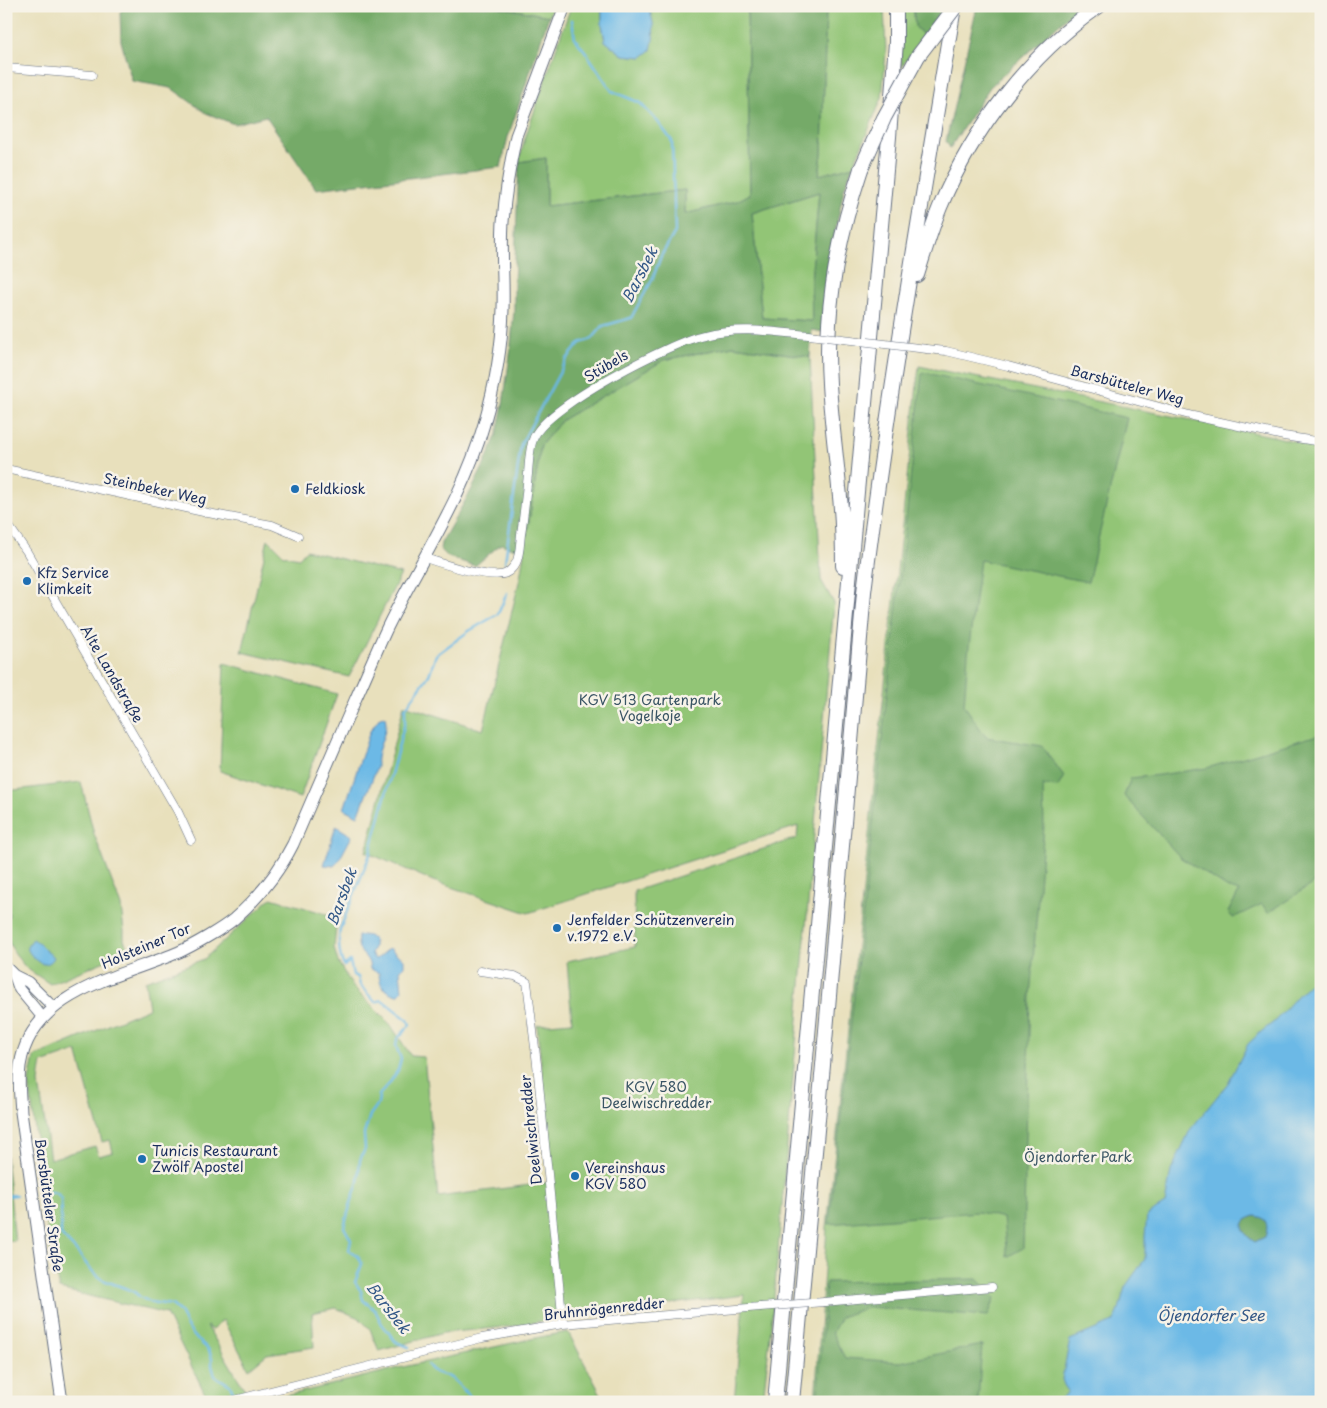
<svg xmlns="http://www.w3.org/2000/svg" width="1327" height="1408" font-family="'Playpen Sans',sans-serif">
  <style>
    .green { fill: #92c576; stroke: #567a6a; fill-rule: evenodd }
    .forest { fill: #75aa67; stroke: #486c62; fill-rule: evenodd }
    .water { fill: #6cb9e6; stroke: #4474a2; fill-rule: evenodd }
    .lines { fill: none; stroke-linecap: round; stroke-linejoin: round }
    .stream { stroke: #6cb9e6; stroke-width: 2.5 }
    .minor-casing { stroke: #636d7f; stroke-width: 9 }
    .tertiary-casing { stroke: #636d7f; stroke-width: 12 }
    .secondary-casing { stroke: #636d7f; stroke-width: 13 }
    .motorway-casing { stroke: #636d7f; stroke-width: 16 }
    .minor { stroke: #fff; stroke-width: 8 }
    .tertiary { stroke: #fff; stroke-width: 10 }
    .secondary { stroke: #fff; stroke-width: 11 }
    .motorway { stroke: #fff; stroke-width: 14 }
    .minor-bridge-casing { stroke: #636d7f; stroke-width: 9; stroke-linecap: butt }
    .motorway-bridge-casing { stroke: #636d7f; stroke-width: 16; stroke-linecap: butt }
    .minor-bridge { stroke: #fff; stroke-width: 8 }
    .motorway-bridge { stroke: #fff; stroke-width: 14 }
    .poi-dot { fill: #1f6fb2; stroke: #f7f3e8; stroke-width: 2 }
    .labels { text-anchor: middle; stroke-width: 5; stroke-linejoin: round; paint-order: stroke }
    .street-label { font-size: 14px; fill: #1b2f5e; stroke: #f7f3e8 }
    .poi-label { font-size: 14px; fill: #1b2f5e; stroke: #f7f3e8; text-anchor: start }
    .park-label { font-size: 14px; fill: #395464; stroke: #f7f3e8 }
    .water-label { font-size: 15px; font-style: italic; fill: #335887; stroke: #f7f3e8 }
  </style>
  <rect width="100%" height="100%" fill="#f7f3e8"/>
  <filter id="ink" filterUnits="userSpaceOnUse"><feTurbulence type="fractalNoise" baseFrequency=".02" numOctaves="2"/><feDisplacementMap in="SourceGraphic" scale="10" xChannelSelector="R" yChannelSelector="G"/><feConvolveMatrix kernelMatrix="1 2 1 2 8 2 1 2 1" color-interpolation-filters="sRGB"/></filter>
  <filter id="wash" filterUnits="userSpaceOnUse"><feTurbulence type="fractalNoise" baseFrequency=".0096" numOctaves="4" result="noise"/><feDisplacementMap in="SourceGraphic" scale="20" xChannelSelector="R" yChannelSelector="G"/><feGaussianBlur stdDeviation="1.12" result="paint"/><feColorMatrix in="noise" values="0 0 0 0 0 0 0 0 0 0 0 0 0 0 0 0 0 1.4 0 .05"/><feComposite in="paint" operator="in"/></filter>
  <g filter="url(#wash)">
    <rect width="100%" height="100%" fill="#e8e0bc"/>
    <path class="green" d="M494,6H553L549,16Z
      M571,6H602V24L605,41L623,55L642,57L651,14L647,6H747L750,194L737,201L685,214V190L546,206V158L519,162L525,138Z
      M826,6H884L886,52L882,98L853,166L819,176L822,154Z
      M903,6H913L915,26L923,35L901,68Z
      M819,192L811,281L812,321L762,318L752,213Z
      M733,346L810,357L821,580L834,603L774,1297L763,1402H734L744,1295L565,1317L515,1326L443,1333L379,1351L370,1329L359,1318L336,1308L312,1313L314,1347L267,1354L249,1369L223,1320L212,1330L207,1326L252,1402H209L166,1314L59,1289L48,1238L29,1081L34,1057L149,1008L145,981L204,959L271,898L337,917L334,948L338,962L353,987L390,1024L411,1056L424,1057L438,1197L553,1182L537,1025L572,1022L567,961L635,947L634,891L797,838L798,826L528,913L433,881L366,852L404,705L483,730L520,578L541,445L562,420L664,360ZM77,1051L102,1142L110,1140L113,1152L99,1156L95,1146L50,1159L39,1083L40,1074L42,1063Z
      M919,366L1277,437L1321,448V1402H815L827,1227Z
      M268,539L284,555L299,558L306,550L401,574L349,677L242,652Z
      M224,663L337,694L300,798L220,771Z
      M81,782L94,834L121,906L124,931V940L129,951L50,984L26,968L18,958L10,945L6,931L9,914L6,894V791Z
      M6,1156L15,1241L6,1240Z
      M568,1332L605,1402H261L403,1367L540,1337Z"/>
    <path class="forest" d="M125,6H494L549,16L508,137L501,167L316,189L266,116L234,124L206,113L171,88L132,81L121,41L120,12Z
      M747,6H826L822,154L819,175L853,166L844,189L827,271L823,332L812,330L810,357L733,346L664,360L562,420L541,445L524,552L501,544L475,566L448,557L440,549L441,543L473,487L485,463L497,434L503,404L510,355L514,310V284L519,162L546,158V206L685,190V214L737,201L750,194ZM819,192L811,281L812,321L762,318L752,213Z
      M913,6H945L923,35L915,26Z
      M977,6H1079L990,87L950,148L946,141Z
      M922,372L1127,418L1088,582L980,560L968,654L964,705L986,737L1042,746L1064,776L1058,787L1043,786L1044,826L1030,997L1023,1248L1007,1257L1003,1218L978,1212L829,1224Z
      M1321,734V878L1268,913L1262,904L1233,918L1228,912L1239,892L1228,888L1181,858L1124,796L1131,778L1159,775L1207,768Z
      M1255,1216C1267,1217 1269,1226 1266,1237L1255,1242C1248,1238 1238,1228 1246,1220C1249,1218 1252,1217 1255,1216Z
      M977,1279L995,1298L988,1316L868,1307L841,1317L832,1333L845,1358L900,1362L982,1345L978,1402H817L826,1282Z"/>
    <path class="water" d="M602,6H647C655,21 655,33 651,50L642,57L623,55L605,41L602,24Z
      M385,716C390,733 374,748 377,767L358,816L344,809L370,731L380,717Z
      M336,826L352,836L338,862L334,866L324,865Z
      M363,935L369,936L374,940V947L371,954L375,959C382,957 384,951 390,948L395,953L404,959V966L400,971L402,991L398,995C386,993 379,986 379,973L370,969C369,953 356,957 358,936Z
      M33,939C38,942 41,946 45,950C48,953 51,954 54,957C52,962 48,964 43,964C36,960 29,955 27,947L29,944Z
      M1321,973V1402H1057L1066,1394L1068,1391L1064,1385L1062,1379L1070,1340L1113,1322L1118,1313L1125,1287L1145,1259V1236L1147,1215L1165,1204L1171,1171L1190,1130L1228,1083L1248,1044L1262,1031L1274,1022L1299,994ZM1255,1216C1267,1217 1269,1226 1265,1237L1255,1242C1248,1238 1238,1228 1246,1220C1249,1218 1252,1217 1255,1216Z"/>
    <g class="lines">
      <path class="stream" d="M505,562L521,444L567,359L580,343L592,339L603,326L631,318L652,280L661,256L675,232L672,141L658,122L640,103L612,91L585,51L575,39L572,20
        M47,1192C54,1192 58,1192 61,1199V1235L78,1253L91,1270L103,1280L133,1291L140,1297L150,1302L172,1305L180,1312L187,1327L195,1337L209,1350L212,1359V1366L215,1376L230,1385L234,1393
        M6,1196L16,1195
        M409,1347L396,1342L382,1324L375,1310L363,1300L361,1291L355,1282L362,1264L359,1257L349,1250L351,1240L344,1227L350,1206L358,1182L360,1160L365,1149L364,1134L370,1115L378,1104L379,1095L389,1084L398,1070L401,1059L396,1046L397,1039L410,1025L408,1020L382,1000L375,1002L360,985L358,977L353,975L350,961L344,966C338,953 338,942 340,929L369,857L405,722V709L429,675L436,655L469,631L498,614L507,593
        M428,1365C437,1377 441,1372 451,1378C461,1385 467,1397 478,1402"/>
    </g>
  </g>
  <g filter="url(#ink)">
    <g class="lines">
      <defs>
        <path id="minor" d="M6,68L92,75
          M927,349L946,351L1008,366L1193,416L1284,436L1321,442
          M6,469L208,513L272,525L298,536
          M6,522L27,552L178,812L191,840
          M425,558C440,563 496,582 508,572C511,570 514,566 516,563C520,555 520,543 521,534C524,514 526,494 528,474C529,462 529,448 534,437C549,405 669,343 704,335C738,326 775,332 809,335
          M480,971L515,976L527,982L537,1064L563,1324
          M824,1302L992,1287
          M227,1402L482,1338L563,1324L760,1307"/>
        <path id="tertiary" d="M6,967L14,975L19,989L43,1018
          M14,975L28,982L54,1008"/>
        <path id="secondary" d="M62,1402L21,1112C20,1096 18,1081 20,1066C31,991 121,977 179,952C194,945 222,929 234,919C258,898 279,872 293,844C314,795 335,747 356,698C367,674 377,649 388,626C421,559 464,496 484,424C495,386 502,349 503,309C504,280 501,251 503,222C505,193 510,164 516,136L565,6"/>
        <path id="motorway" d="M917,275C924,253 931,229 940,207C973,128 1029,55 1099,6
          M843,566C843,540 842,513 839,487C834,433 825,379 829,324C832,271 844,220 861,169
          M775,1402L889,137L896,42V6
          M792,1402L823,1065L864,592C888,396 922,202 954,7"/>
      </defs>
      <use href="#minor" class="minor-casing"/>
      <use href="#tertiary" class="tertiary-casing"/>
      <use href="#secondary" class="secondary-casing"/>
      <use href="#motorway" class="motorway-casing"/>
      <use href="#minor" class="minor"/>
      <use href="#tertiary" class="tertiary"/>
      <use href="#secondary" class="secondary"/>
      <use href="#motorway" class="motorway"/>
      <defs>
        <path id="minor-bridge" d="M809,335L927,349
          M760,1307L824,1302"/>
        <path id="motorway-bridge" d="M861,169L884,118L918,56L956,6"/>
      </defs>
      <use href="#minor-bridge" class="minor-bridge-casing"/>
      <use href="#motorway-bridge" class="motorway-bridge-casing"/>
      <use href="#minor-bridge" class="minor-bridge"/>
      <use href="#motorway-bridge" class="motorway-bridge"/>
    </g>
  </g>
  <g class="poi-dot">
    <circle cx="295" cy="489" r="5"/>
    <circle cx="27" cy="581" r="5"/>
    <circle cx="557" cy="928" r="5"/>
    <circle cx="142" cy="1159" r="5"/>
    <circle cx="575" cy="1176" r="5"/>
  </g>
  <g class="labels">
    <g class="street-label">
      <text transform="translate(606 366) rotate(-31)" y="5">Stübels</text>
      <text transform="translate(1127 385) rotate(15)" y="5">Barsbütteler Weg</text>
      <text transform="translate(155 489) rotate(12)" y="5">Steinbeker Weg</text>
      <text transform="translate(112 674) rotate(60)" y="5">Alte Landstraße</text>
      <text transform="translate(146 946) rotate(-23)" y="5">Holsteiner Tor</text>
      <text transform="translate(531 1130) rotate(-96)" y="5">Deelwischredder</text>
      <text transform="translate(49 1205) rotate(82)" y="5">Barsbütteler Straße</text>
      <text transform="translate(604 1309) rotate(-6)" y="5">Bruhnrögenredder</text>
    </g>
    <g class="poi-label">
      <text x="305" y="494">Feldkiosk</text>
      <text x="37" y="578">Kfz Service<tspan x="37" dy="16">Klimkeit</tspan></text>
      <text x="567" y="925">Jenfelder Schützenverein<tspan x="567" dy="16">v.1972 e.V.</tspan></text>
      <text x="152" y="1156">Tunicis Restaurant<tspan x="152" dy="16">Zwölf Apostel</tspan></text>
      <text x="585" y="1173">Vereinshaus<tspan x="585" dy="16">KGV 580</tspan></text>
    </g>
    <g class="park-label">
      <text x="650" y="705">KGV 513 Gartenpark<tspan x="650" dy="16">Vogelkoje</tspan></text>
      <text x="656" y="1092">KGV 580<tspan x="656" dy="16">Deelwischredder</tspan></text>
      <text x="1078" y="1162">Öjendorfer Park</text>
    </g>
    <g class="water-label">
      <text transform="translate(640 275) rotate(-63)" y="5">Barsbek</text>
      <text transform="translate(342 897) rotate(-70)" y="5">Barsbek</text>
      <text transform="translate(388 1308) rotate(52)" y="5">Barsbek</text>
      <text x="1211" y="1321">Öjendorfer See</text>
    </g>
  </g>
  <rect width="1327" height="1408" fill="none" stroke="#f7f3e8" stroke-width="25"/>
</svg>
